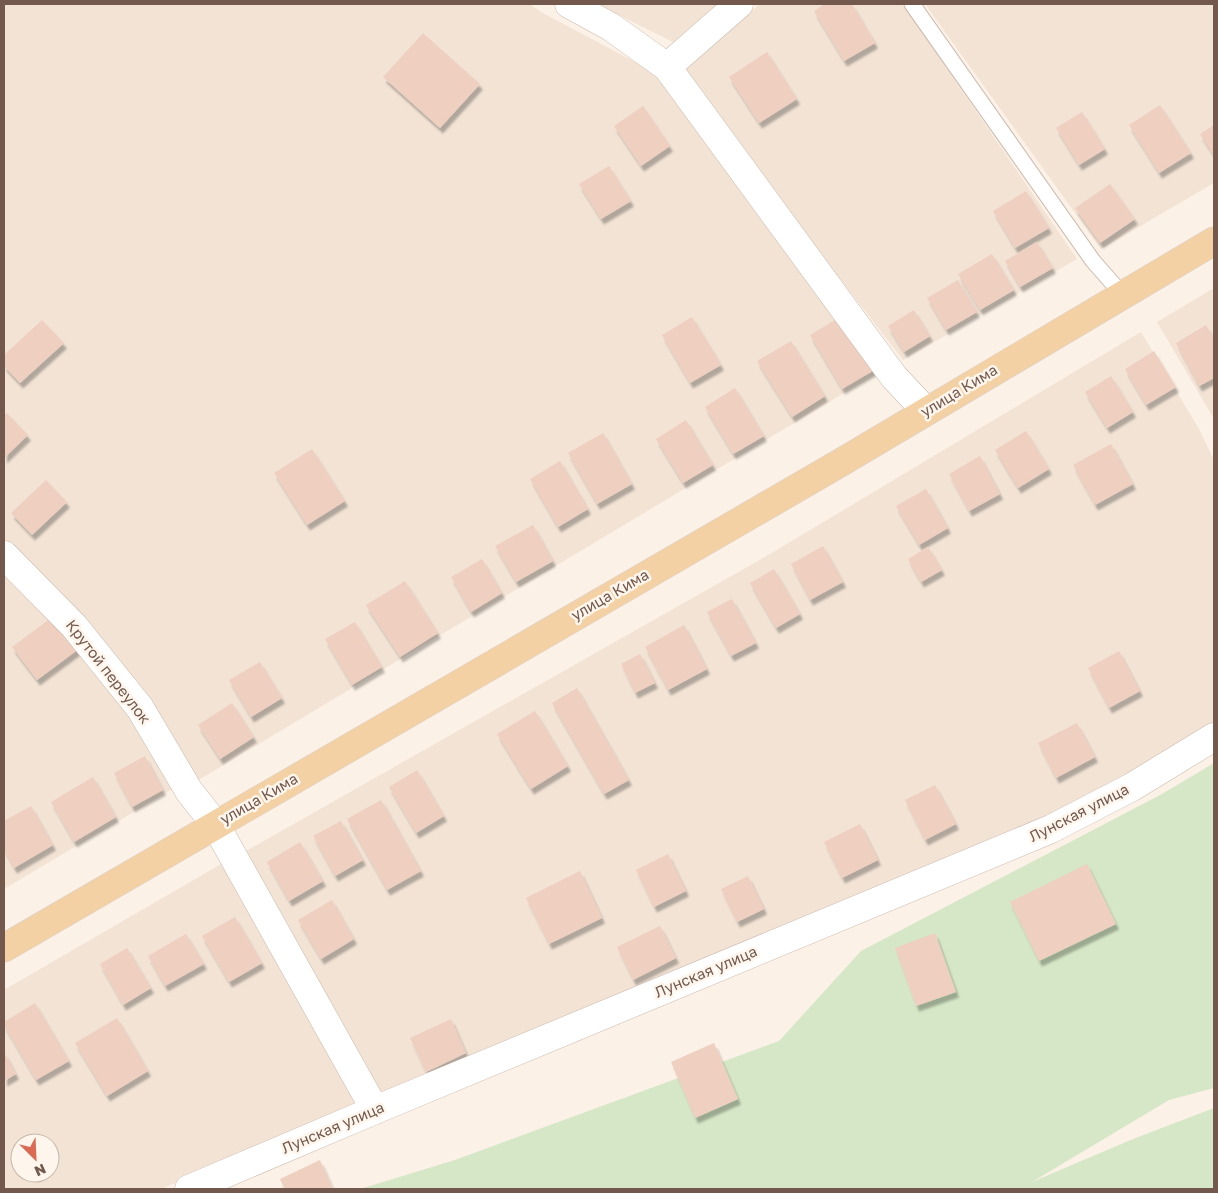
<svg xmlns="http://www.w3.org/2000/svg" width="1218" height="1193" font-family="'Golos Text',sans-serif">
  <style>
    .residential { fill: #f2e3d5; fill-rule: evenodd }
    .green { fill: #d5e7c6 }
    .building { fill: #eecfc0; filter: url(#shadow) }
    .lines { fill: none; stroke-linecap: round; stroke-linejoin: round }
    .service-casing { stroke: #ccb9ad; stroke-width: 17 }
    .minor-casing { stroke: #ccb9ad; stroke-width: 29 }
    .primary-casing { stroke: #d8d0cd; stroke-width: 29 }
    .service { stroke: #fff; stroke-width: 15 }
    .minor { stroke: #fff; stroke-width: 28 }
    .primary { stroke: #f4d1a4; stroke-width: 28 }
    .labels { text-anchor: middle; stroke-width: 5; stroke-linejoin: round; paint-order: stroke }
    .street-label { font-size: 15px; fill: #72584d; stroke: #fef6ec }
  </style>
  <defs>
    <filter id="shadow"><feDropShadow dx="3" dy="5.5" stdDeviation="1" flood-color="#0004"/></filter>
  </defs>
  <rect width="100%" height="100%" fill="#fbf1e6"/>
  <path class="residential" d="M4,4H530L541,12L663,77L876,374L195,782L4,541Z
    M597,4H717L673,42Z
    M760,4H903L1077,259L903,360L678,69Z
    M925,4H1214V183L1101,249Z
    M1214,288V419L1157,322Z
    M1141,332L1199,429L1214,460V726L1050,818L381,1097L246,851L770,554Z
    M4,557L72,627L179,785L4,889Z
    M228,860L360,1103L161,1189H4V990ZM20,1143H50V1173H20Z"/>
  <path class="green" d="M1214,763V1088L1169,1100L1032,1182L1133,1139L1214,1108V1189H360L455,1160L779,1041L861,951L1162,794Z"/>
  <path class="building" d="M825,4H852L875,43L844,61L814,11Z
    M423,33L480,84L440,128L383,77Z
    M767,52L797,99L759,123L729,77Z
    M1160,105L1191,153L1159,173L1129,125Z
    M643,106L670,146L641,166L614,126Z
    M1082,112L1105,149L1079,165L1056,128Z
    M1214,125V156L1200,134Z
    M609,166L631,201L601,219L579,184Z
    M1110,184L1135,219L1100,243L1075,208Z
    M1026,191L1049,228L1015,248L993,211Z
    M1037,242L1053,268L1020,287L1005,261Z
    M992,254L1014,290L980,310L958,274Z
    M958,280L977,312L946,330L927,298Z
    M914,310L930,336L904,352L888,326Z
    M845,314L876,369L842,389L810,335Z
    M692,317L721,365L690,383L662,335Z
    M42,320L64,343L20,383L4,366V355Z
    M1206,325L1214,339V378L1199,386L1176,343Z
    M791,341L825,396L792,417L757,361Z
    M1154,351L1176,387L1146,405L1125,369Z
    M1111,376L1133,412L1107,428L1085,392Z
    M735,388L764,436L733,454L705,407Z
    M7,413L28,435L4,458V416Z
    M686,420L713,465L683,483L656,439Z
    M1026,431L1049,469L1018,488L995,450Z
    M603,433L632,484L597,504L568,453Z
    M1111,444L1133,484L1095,505L1073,465Z
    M312,449L345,501L307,525L274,473Z
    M980,456L1000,494L969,511L949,474Z
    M560,461L588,509L558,527L530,479Z
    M46,480L67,502L32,535L11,513Z
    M926,489L948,528L919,545L896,506Z
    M533,525L553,561L516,582L495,546Z
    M823,546L843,582L810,600L791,564Z
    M928,547L942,570L921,582L908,559Z
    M482,559L502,593L471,612L451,577Z
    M774,569L800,614L776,628L750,583Z
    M405,581L438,633L400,657L366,605Z
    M732,599L756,643L731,656L707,612Z
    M55,615L80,648L37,680L12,647Z
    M355,622L382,667L352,685L325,639Z
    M684,625L707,669L668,690L645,647Z
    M1119,651L1140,691L1109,708L1088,668Z
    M640,654L655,683L635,693L621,664Z
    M260,662L282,698L251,717L229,680Z
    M577,688L629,780L604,794L552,703Z
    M232,703L254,737L220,759L198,725Z
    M535,711L568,766L531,789L497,734Z
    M1077,723L1095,757L1056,778L1038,743Z
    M145,756L163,790L132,807L114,773Z
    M417,770L444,816L416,833L389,787Z
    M93,777L116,817L74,842L51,802Z
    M935,785L956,824L925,840L905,800Z
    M381,800L421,871L387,890L347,819Z
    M31,806L53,845L14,868L4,850V821Z
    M341,821L363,860L335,876L313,836Z
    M860,824L878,860L842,878L824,842Z
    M300,842L323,881L289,901L267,862Z
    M668,854L686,891L654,907L636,870Z
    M1087,864L1116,924L1039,961L1010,902Z
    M580,871L602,918L549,944L526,898Z
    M748,876L764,909L737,922L721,889Z
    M332,900L354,939L321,959L298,920Z
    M235,917L262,963L229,982L202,936Z
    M660,926L676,958L633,980L617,947Z
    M935,933L956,992L916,1006L895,948Z
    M186,934L204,964L165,986L148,956Z
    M127,948L151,988L123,1005L100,964Z
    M35,1003L69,1061L36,1080L4,1025V1022Z
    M117,1018L148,1071L107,1096L75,1043Z
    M451,1019L466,1053L426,1072L410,1038Z
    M714,1043L738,1099L695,1118L671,1062Z
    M4,1052L16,1074L4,1081Z
    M320,1160L333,1189H285L280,1179Z"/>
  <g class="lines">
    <defs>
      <path id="service" d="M912,4L1093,261L1122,294"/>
      <path id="minor" d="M569,4L611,27L667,67
        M739,4L667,67L894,377L926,411
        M4,555L74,626L140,708L189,791L215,824L375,1110
        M189,1189L375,1110L1051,829L1132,787L1214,737"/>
      <path id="primary" d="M4,948L840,463L1214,241"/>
    </defs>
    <use href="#service" class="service-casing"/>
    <use href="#minor" class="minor-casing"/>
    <use href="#primary" class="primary-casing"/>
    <use href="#service" class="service"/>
    <use href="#minor" class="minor"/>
    <use href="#primary" class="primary"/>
  </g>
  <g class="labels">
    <g class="street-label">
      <text transform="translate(959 391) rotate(-31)" y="5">улица Кима</text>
      <text transform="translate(610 595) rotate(-30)" y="5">улица Кима</text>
      <text transform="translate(108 672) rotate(52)" y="5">Крутой переулок</text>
      <text transform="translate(259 799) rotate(-30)" y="5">улица Кима</text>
      <text transform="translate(1079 813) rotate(-27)" y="5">Лунская улица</text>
      <text transform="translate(706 972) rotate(-23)" y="5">Лунская улица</text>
      <text transform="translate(333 1128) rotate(-23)" y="5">Лунская улица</text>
    </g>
  </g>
  <rect width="1218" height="1193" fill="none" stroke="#72584d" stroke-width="10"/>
  <g transform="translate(35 1158) rotate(156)"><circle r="24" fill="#fef6ec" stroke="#c6b7ac"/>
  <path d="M0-4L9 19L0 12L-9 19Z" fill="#db6a55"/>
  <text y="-8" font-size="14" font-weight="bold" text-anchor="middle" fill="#72584d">N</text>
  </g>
</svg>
